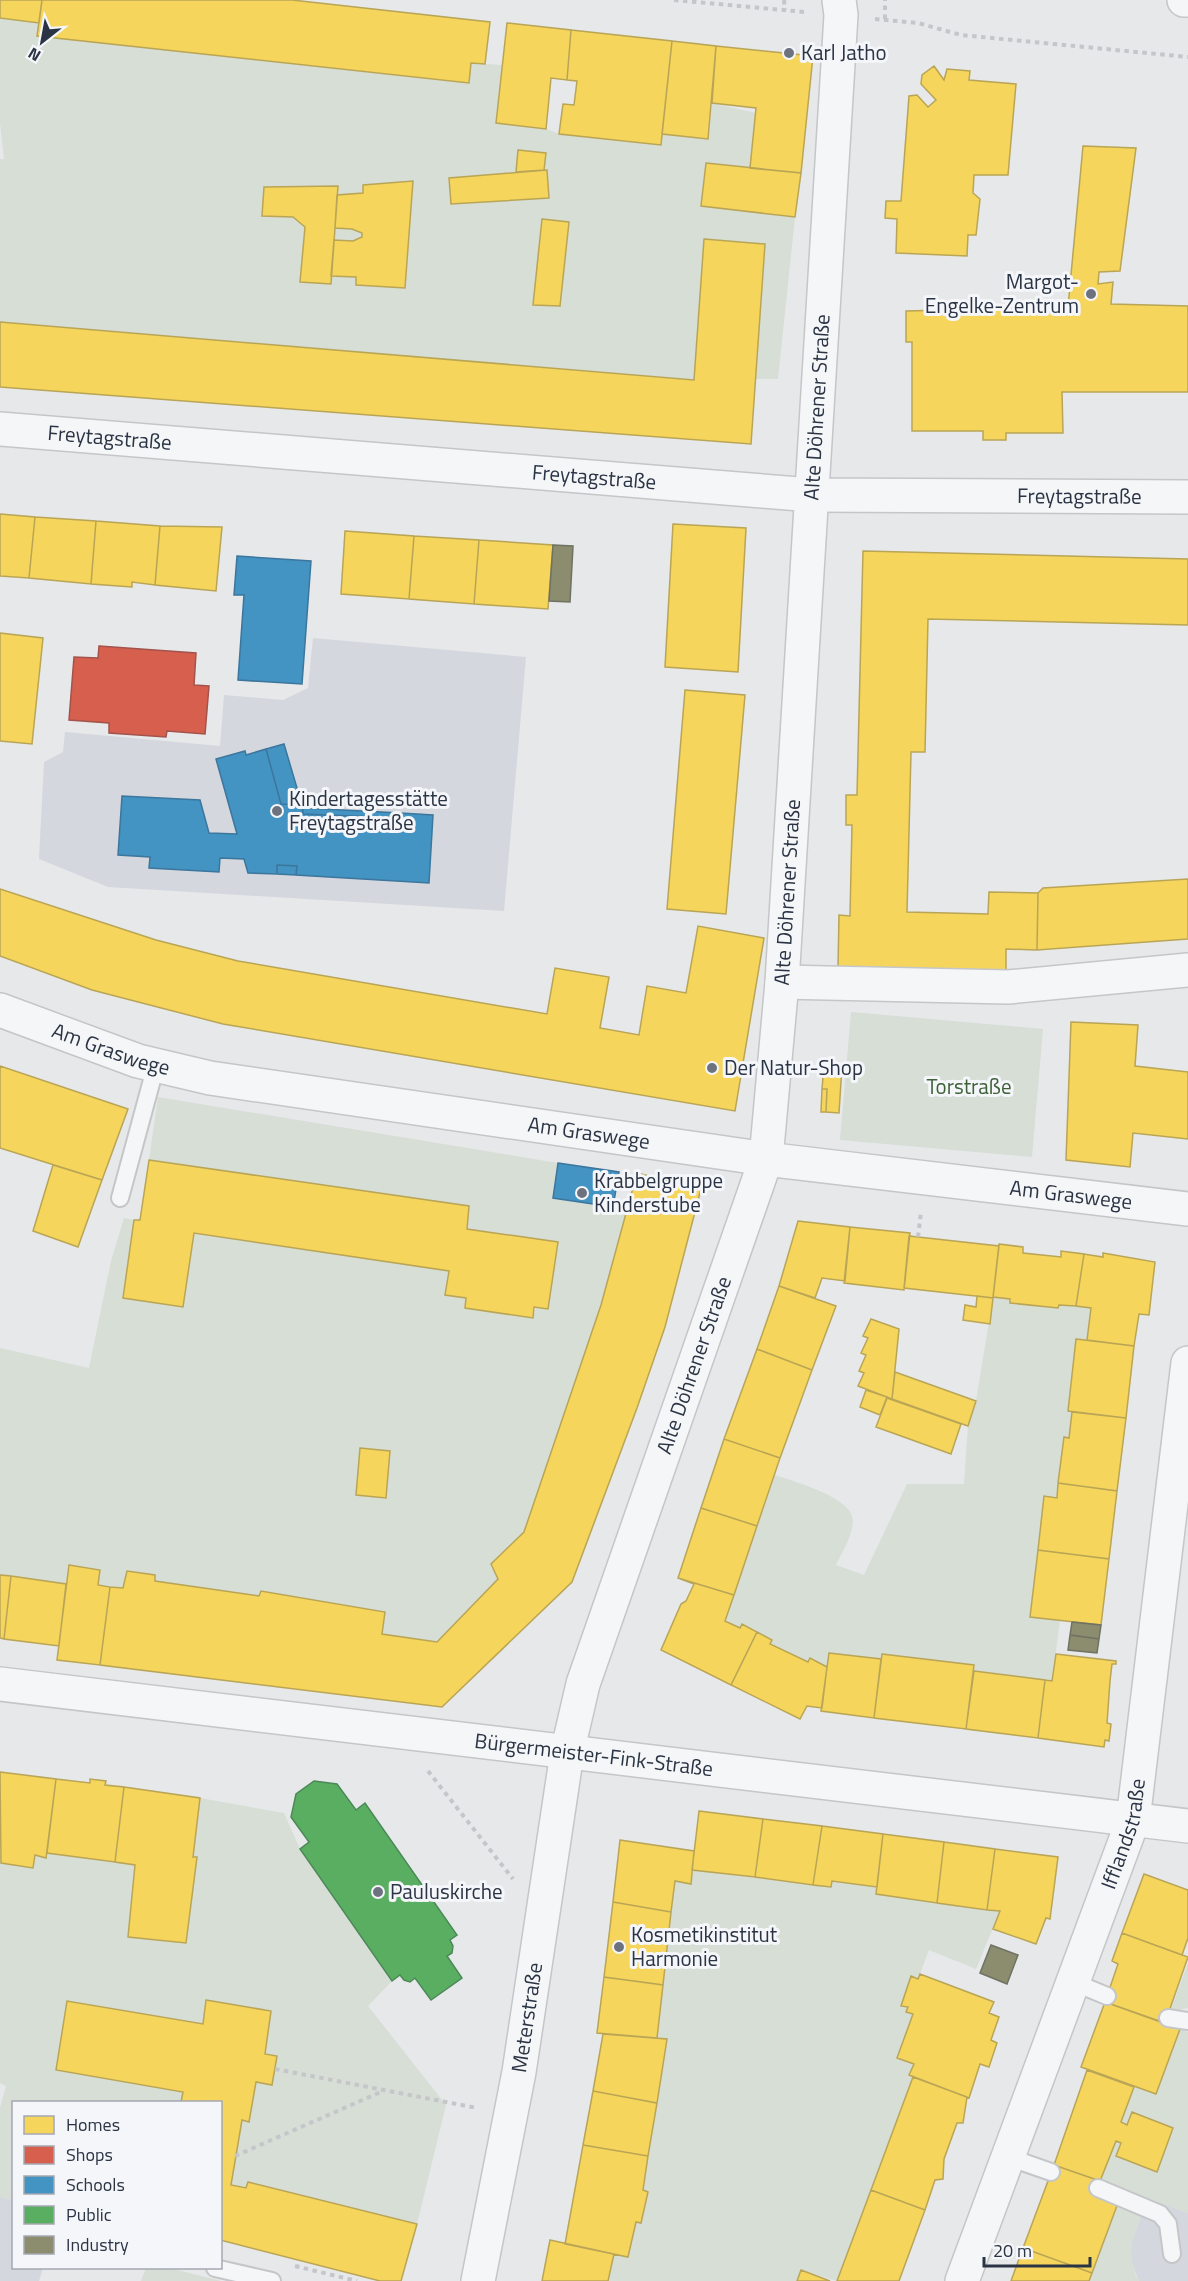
<svg xmlns="http://www.w3.org/2000/svg" width="1188" height="2281" font-family="'Titillium Web',sans-serif">
  <style>
    .built { fill: #d4d7dd }
    .green { fill: #d6ded6 }
    .homes { fill: #f6d55c; stroke: #b9a555; stroke-width: 1.5 }
    .shops { fill: #d6604d; stroke: #a3534b; stroke-width: 1.5 }
    .schools { fill: #4393c3; stroke: #3c769d; stroke-width: 1.5 }
    .public { fill: #5aae61; stroke: #4c8959; stroke-width: 1.5 }
    .industry { fill: #8c8c6e; stroke: #6f7262; stroke-width: 1.5 }
    .lines { fill: none; stroke-linecap: round; stroke-linejoin: round }
    .service-casing { stroke: #c4c6c8; stroke-width: 20 }
    .minor-casing { stroke: #c4c6c8; stroke-width: 36 }
    .tertiary-casing { stroke: #c4c6c8; stroke-width: 36 }
    .path { stroke: #c5c6ca; stroke-width: 4; stroke-dasharray: 4.5 4.5; stroke-linecap: butt }
    .service { stroke: #f5f6f7; stroke-width: 16 }
    .minor { stroke: #f5f6f7; stroke-width: 33 }
    .tertiary { stroke: #f5f6f7; stroke-width: 33 }
    .poi-dot { fill: #6c737f; stroke: #f4f6f9; stroke-width: 2 }
    .labels { text-anchor: middle; stroke-width: 6; stroke-linejoin: round; paint-order: stroke }
    .poi-label { font-size: 21px; fill: #2b3445; stroke: #f4f6f9; text-anchor: start }
    .street-label { font-size: 21px; fill: #2b3445; stroke: #f4f6f9 }
    .park-label { font-size: 21px; fill: #3f6138; stroke: #f4f6f9 }
  </style>
  <rect width="100%" height="100%" fill="#e6e8ea"/>
  <path class="built" d="M313,638L526,657L504,911L108,887L39,859L44,762L63,752L65,732L220,746L224,695L283,700L308,688Z
    M1100,2181L1188,2213V2281H1139L1130,2259V2247L1142,2212Z
    M0,2197L13,2200L14,2268H43L39,2281H0Z"/>
  <path class="green" d="M0,18L39,23L37,36L468,83L471,63L502,65L496,123L546,129L560,134H662L708,139L712,103L756,113L750,168L706,163L701,206L795,217L778,379H755L704,240L694,380L0,322V159H4L0,123Z
    M851,1012L1043,1029L1032,1157L840,1140Z
    M158,1097L558,1163L553,1198L627,1210L601,1305L524,1532L491,1564L498,1579L437,1642L382,1634L385,1612L261,1591L259,1596L155,1581L123,1588L98,1585L99,1570L69,1565L66,1584L0,1575V1348L89,1368L111,1261L124,1218L134,1220L123,1298L183,1307L194,1233L449,1271L445,1295L466,1298L465,1308L533,1318L557,1242L467,1229L468,1206L149,1160Z
    M993,1297L1010,1299V1303L1058,1308L1059,1305L1091,1308L1087,1340L1076,1339L1068,1411L1072,1412L1069,1438H1064L1057,1498L1044,1497L1030,1616L1060,1620L1052,1681L974,1671V1665L882,1654L881,1659L829,1653L827,1667L808,1662L770,1644L772,1640L742,1625L740,1628L725,1621L775,1475C793,1481 846,1496 852,1516C856,1531 842,1552 836,1565L864,1575L907,1484H964L968,1426L976,1401Z
    M200,1798L284,1813L300,1849L392,1981L368,2006L446,2105L417,2224L248,2182L246,2188L231,2185L242,2120L249,2122L256,2082L272,2084L277,2056L265,2054L271,2012L207,2000L203,2024L67,2001L56,2070L183,2092L181,2102H14L13,2200L0,2197V2108L6,2086L0,2083V1854H2L1,1863L33,1867L35,1855L46,1858L47,1853L135,1865L128,1936L186,1943L197,1857H193Z
    M692,1870L831,1887L832,1881L877,1887L876,1894L1000,1911L976,1969L929,1950L918,1979L911,1977L901,2005L908,2007L907,2012L913,2014L897,2058L914,2064L909,2075L913,2077L837,2281L801,2270L797,2281H608L614,2254L636,2222L641,2223L648,2192L643,2190L667,2039L657,2038L675,1881L691,1883Z
    M1188,1963V2008L1170,2012Z
    M1180,2029L1188,2032V2213L1100,2181L1116,2141L1121,2143L1116,2156L1157,2171L1173,2128L1132,2112L1127,2125L1121,2122L1134,2087L1156,2094Z
    M1118,2203L1142,2212C1133,2237 1125,2256 1139,2281H1089Z
    M146,2268H169L221,2281H141Z"/>
  <path class="homes" d="M0,0H42L39,23L0,18Z
    M42,0H292L490,22L485,64L471,63L469,83L37,36Z
    M507,23L571,30L567,80L551,78L546,129L496,123Z
    M571,30L672,41L661,145L559,134L563,104L574,105L577,81L567,80Z
    M672,41L716,46L708,139L662,134Z
    M716,46L813,56L801,173L750,168L756,108L712,103Z
    M934,66L944,80L947,69L970,71L969,80L1016,84L1008,175H974L973,193L980,199L976,235H968L967,256L896,253L897,219L885,218L886,201H901L909,96L917,95L928,107L936,100L921,84L922,75Z
    M1083,146L1136,148L1120,271L1099,272L1098,284L1113,282L1111,304L1188,306V392H1062L1063,433H1006V440H983V431H912V342H906V311L1068,307Z
    M518,150L546,153L544,170L516,172Z
    M706,163L801,173L795,217L701,206Z
    M547,170L549,198L451,204L449,178Z
    M413,181L405,288L356,285V277L331,276L334,240L353,241L362,237V233L352,229L335,228L337,195L363,193V185Z
    M338,186L331,284L300,282L305,227L293,217L262,216L264,187Z
    M542,219L569,222L560,306L533,305Z
    M704,239L765,244L751,444L0,387V322L694,380Z
    M0,514L35,517L29,578L0,576Z
    M35,517L96,521L91,584L29,578Z
    M96,521L160,526L155,585L132,582V587L91,584Z
    M673,524L746,528L738,672L665,667Z
    M160,526L222,527L216,591L155,585Z
    M345,531L414,536L409,599L341,594Z
    M414,536L479,540L474,604L409,599Z
    M479,540L553,545L548,609L474,604Z
    M863,551L1188,559V625L928,619L925,752H911L907,912L988,914L989,892L1038,893L1037,950L1006,949V971L838,967L839,915L850,916L852,825H846V795H857Z
    M0,633L43,638L32,744L0,741Z
    M685,690L745,695L726,914L667,909Z
    M1188,879V939L1037,950L1038,893L1043,888Z
    M0,889L156,940L238,961L547,1014L555,968L609,977L600,1028L639,1035L647,986L686,993L698,926L764,938L735,1111L223,1024L92,990L0,956Z
    M1071,1022L1138,1025L1135,1066L1188,1072V1139L1133,1133L1130,1167L1066,1160Z
    M824,1065L842,1066L839,1113L826,1112L827,1089H822Z
    M0,1066L128,1109L102,1180L0,1148Z
    M822,1089H827L826,1112H821Z
    M149,1160L469,1206L467,1229L558,1242L548,1309L534,1307L533,1318L465,1308L466,1298L445,1295L449,1271L194,1233L183,1307L123,1298L134,1220H140Z
    M53,1165L102,1180L78,1247L33,1231Z
    M637,1173L701,1189L665,1327L637,1408L572,1582L442,1707L100,1665L110,1587L123,1588L127,1571L155,1575V1581L259,1596L261,1591L385,1612L382,1634L437,1642L498,1579L491,1564L524,1532L601,1305Z
    M798,1221L850,1227L845,1281L822,1278L815,1298L779,1286Z
    M850,1227L910,1233L904,1290L844,1283Z
    M909,1236L999,1246L993,1298L904,1288Z
    M999,1244L1023,1247V1253L1061,1257V1251L1084,1254L1076,1306L1059,1305L1058,1308L1010,1303V1299L993,1297Z
    M1103,1253L1155,1262L1149,1315L1139,1314L1134,1346L1087,1340L1091,1308L1076,1306L1084,1254L1103,1257Z
    M779,1286L836,1306L812,1370L757,1349Z
    M977,1296L993,1298L990,1324L963,1320L965,1305L976,1307Z
    M871,1319L899,1329L892,1399L858,1386L864,1373L859,1371L866,1355L861,1353L868,1338L863,1336Z
    M1076,1339L1134,1346L1126,1418L1068,1411Z
    M757,1349L812,1370L780,1458L724,1439Z
    M895,1372L976,1401L968,1426L892,1399Z
    M866,1390L887,1397L880,1415L860,1407Z
    M887,1398L961,1424L951,1454L876,1427Z
    M1072,1412L1126,1418L1117,1491L1058,1483L1064,1437L1069,1438Z
    M724,1439L780,1458L757,1526L701,1508Z
    M360,1448L390,1451L386,1498L356,1495Z
    M1058,1483L1117,1491L1109,1559L1038,1550L1044,1496L1057,1498Z
    M701,1508L757,1526L734,1595L678,1578Z
    M1038,1550L1109,1559L1101,1625L1030,1617Z
    M69,1565L100,1570L98,1585L110,1587L100,1665L57,1660Z
    M0,1575L11,1576L4,1639L0,1638Z
    M11,1576L66,1584L59,1646L4,1639Z
    M678,1578L734,1595L725,1621L740,1628L742,1624L757,1632L731,1685L661,1650L681,1604L686,1601L694,1584Z
    M757,1632L772,1640L770,1644L808,1662L810,1658L827,1667L822,1708L807,1706L800,1719L731,1685Z
    M829,1653L881,1659L874,1718L821,1711Z
    M882,1654L974,1665L966,1729L874,1718Z
    M1056,1654L1116,1661V1664H1112L1110,1681L1107,1723L1111,1724L1109,1741L1105,1740L1104,1747L1038,1738L1045,1680L1052,1681Z
    M974,1671L1045,1680L1038,1738L966,1729Z
    M0,1772L56,1779L46,1858L35,1855L33,1868L1,1863Z
    M56,1779L90,1783V1779L106,1781L105,1785L124,1787L115,1862L47,1853Z
    M124,1787L200,1798L193,1857H197L186,1943L128,1937L135,1865L115,1862Z
    M699,1811L763,1819L755,1877L692,1870Z
    M763,1819L822,1826L813,1885L755,1877Z
    M822,1826L883,1834L877,1887L832,1881L831,1887L813,1885Z
    M883,1834L944,1842L937,1903L876,1894Z
    M620,1840L694,1851L691,1884L675,1881L671,1912L613,1902Z
    M944,1842L995,1849L987,1910L937,1903Z
    M995,1849L1058,1857L1050,1919L1046,1918L1036,1944L993,1929L1000,1911L987,1910Z
    M1144,1874L1188,1890V1938L1182,1955L1122,1933Z
    M613,1902L671,1912L663,1985L604,1977Z
    M1122,1933L1188,1957L1165,2023L1105,2002L1118,1964L1112,1961Z
    M920,1974L994,2002L989,2013L999,2017L991,2040L997,2043L989,2067L980,2064L969,2098L909,2075L914,2064L897,2058L913,2014L906,2012L908,2007L901,2006L911,1976L918,1979Z
    M604,1977L663,1985L657,2038L597,2033Z
    M206,2000L271,2011L265,2054L277,2056L272,2085L256,2082L249,2122L242,2120L231,2185L246,2188L248,2182L417,2224L401,2281H380L220,2240V2102H181L183,2092L56,2070L67,2001L203,2024Z
    M1105,2002L1180,2029L1156,2094L1081,2067Z
    M603,2034L667,2039L657,2103L593,2091Z
    M1087,2070L1134,2087L1121,2122L1127,2125L1132,2112L1173,2128L1157,2172L1116,2156L1121,2143L1116,2141L1100,2181L1054,2165Z
    M913,2077L967,2097L963,2123H957L944,2159L943,2179L935,2180L925,2210L871,2190Z
    M593,2091L657,2103L648,2156L583,2145Z
    M583,2145L648,2156L643,2190L648,2192L641,2223L636,2222L628,2257L565,2244Z
    M1054,2165L1100,2181L1118,2203L1092,2273L1023,2248Z
    M871,2190L925,2210L899,2281H837Z
    M550,2240L614,2254L608,2281H542Z
    M1023,2248L1092,2273L1089,2281H1011Z
    M801,2270L830,2281H797Z"/>
  <path class="shops" d="M99,646L196,653L194,685L209,686L205,734L167,731L166,737L109,733V723L69,720L74,657L98,658Z"/>
  <path class="schools" d="M237,556L311,561L302,684L238,680L244,595H234Z
    M284,744L302,805L281,804L266,749Z
    M266,749L281,804L302,805L303,814L401,818V813L433,815L429,883L296,875L297,866L277,865V874L248,873L244,859L220,858L219,872L149,868L150,857L118,855L122,796L200,800L209,833L237,834L216,759L245,751L246,755Z
    M303,808L401,813V818L303,814Z
    M277,865L297,866L296,875L277,874Z
    M558,1163L619,1172L613,1207L553,1198Z"/>
  <path class="public" d="M314,1781L337,1784L356,1810L365,1803L457,1935L450,1940L453,1946L452,1953L447,1956L462,1978L431,2000L415,1978L410,1982L404,1980L400,1975L392,1981L300,1849L309,1842L291,1817L296,1794Z"/>
  <path class="industry" d="M553,545L573,546L570,602L549,601Z
    M1072,1622L1101,1625L1099,1639L1070,1635Z
    M1070,1635L1099,1639L1097,1653L1068,1650Z
    M991,1945L1018,1955L1007,1984L980,1973Z"/>
  <g class="lines">
    <defs>
      <path id="service" d="M120,1198L156,1065
        M1073,1982L1107,1996
        M1168,2018L1188,2021
        M1008,2157L1051,2172
        M1098,2188L1160,2214L1168,2224L1172,2254
        M215,2268L272,2281"/>
      <g id="minor">
        <path id="s1" d="M0,429L812,495L1188,497"/>
        <path d="M782,982L1008,987L1188,970"/>
        <path id="s2" d="M0,1010L138,1061L210,1078L766,1159L1188,1209"/>
        <path id="s3" d="M0,1684L1188,1826"/>
        <path id="s4" d="M478,2281L519,2072L567,1753L583,1684L766,1159L782,982L841,15L839,0"/>
        <path id="s5" d="M962,2281L1133,1820L1188,1363"/>
      </g>
      <path id="tertiary" d="M1184,0H1188"/>
    </defs>
    <use href="#service" class="service-casing"/>
    <use href="#minor" class="minor-casing"/>
    <use href="#tertiary" class="tertiary-casing"/>
    <path class="path" d="M674,0L805,12
      M784,0L785,10
      M875,19L918,23L961,35L1188,57
      M885,19V0
      M918,1237L921,1212
      M428,1771L513,1879
      M275,2069L477,2108
      M235,2156L383,2091
      M295,2266L357,2281"/>
    <use href="#service" class="service"/>
    <use href="#minor" class="minor"/>
    <use href="#tertiary" class="tertiary"/>
  </g>
  <g class="poi-dot">
    <circle cx="789" cy="53" r="6"/>
    <circle cx="1091" cy="294" r="6"/>
    <circle cx="277" cy="811" r="6"/>
    <circle cx="712" cy="1068" r="6"/>
    <circle cx="582" cy="1193" r="6"/>
    <circle cx="378" cy="1892" r="6"/>
    <circle cx="619" cy="1947" r="6"/>
  </g>
  <g class="labels">
    <g class="poi-label">
      <text x="801" y="60">Karl Jatho</text>
      <text x="1079" y="289" text-anchor="end">Margot-<tspan x="1079" dy="24">Engelke-Zentrum</tspan></text>
      <text x="289" y="806">Kindertagesstätte<tspan x="289" dy="24">Freytagstraße</tspan></text>
      <text x="724" y="1075">Der Natur-Shop</text>
      <text x="594" y="1188">Krabbelgruppe<tspan x="594" dy="24">Kinderstube</tspan></text>
      <text x="390" y="1899">Pauluskirche</text>
      <text x="631" y="1942">Kosmetikinstitut<tspan x="631" dy="24">Harmonie</tspan></text>
    </g>
    <g class="street-label">
      <text dy="7" stroke="none"><textPath href="#s4" startOffset="1916">Alte Döhrener Straße</textPath></text>
      <text dy="7" stroke="none"><textPath href="#s1" startOffset="110">Freytagstraße</textPath></text>
      <text dy="7" stroke="none"><textPath href="#s1" startOffset="596">Freytagstraße</textPath></text>
      <text dy="7" stroke="none"><textPath href="#s1" startOffset="1082">Freytagstraße</textPath></text>
      <text dy="7" stroke="none"><textPath href="#s4" startOffset="1430">Alte Döhrener Straße</textPath></text>
      <text dy="7" stroke="none"><textPath href="#s2" startOffset="118">Am Graswege</textPath></text>
      <text dy="7" stroke="none"><textPath href="#s2" startOffset="604">Am Graswege</textPath></text>
      <text dy="7" stroke="none"><textPath href="#s2" startOffset="1090">Am Graswege</textPath></text>
      <text dy="7" stroke="none"><textPath href="#s4" startOffset="944">Alte Döhrener Straße</textPath></text>
      <text dy="7" stroke="none"><textPath href="#s3" startOffset="598">Bürgermeister-Fink-Straße</textPath></text>
      <text dy="7" stroke="none"><textPath href="#s5" startOffset="476">Ifflandstraße</textPath></text>
      <text dy="7" stroke="none"><textPath href="#s4" startOffset="268">Meterstraße</textPath></text>
    </g>
    <g class="park-label">
      <text x="969" y="1094">Torstraße</text>
    </g>
  </g>
  <rect x="12" y="2101" width="210" height="168" fill="#f4f6f9" stroke="#a4a8b1" stroke-width="1.5"/>
  <rect x="24" y="2116" width="30" height="18" fill="#f6d55c" stroke="#a4a8b1" stroke-width="1.5"/>
  <text x="66" y="2131" font-size="18" fill="#2b3445">Homes</text>
  <rect x="24" y="2146" width="30" height="18" fill="#d6604d" stroke="#a4a8b1" stroke-width="1.5"/>
  <text x="66" y="2161" font-size="18" fill="#2b3445">Shops</text>
  <rect x="24" y="2176" width="30" height="18" fill="#4393c3" stroke="#a4a8b1" stroke-width="1.5"/>
  <text x="66" y="2191" font-size="18" fill="#2b3445">Schools</text>
  <rect x="24" y="2206" width="30" height="18" fill="#5aae61" stroke="#a4a8b1" stroke-width="1.5"/>
  <text x="66" y="2221" font-size="18" fill="#2b3445">Public</text>
  <rect x="24" y="2236" width="30" height="18" fill="#8c8c6e" stroke="#a4a8b1" stroke-width="1.5"/>
  <text x="66" y="2251" font-size="18" fill="#2b3445">Industry</text>
  <g transform="translate(42 42) rotate(211)" stroke="#f4f6f9" stroke-width="4.5" paint-order="stroke">
  <path d="M0-4.5L10 22L0 15L-10 22Z" fill="#2b3445"/>
  <text y="-9" font-size="16" font-weight="bold" text-anchor="middle" fill="#2b3445">N</text>
  </g>
  <path d="M984 2257v9h106v-9" fill="none" stroke="#2b3445" stroke-width="3"/>
  <text x="993" y="2257" font-size="18" fill="#2b3445" stroke="#f4f6f9" stroke-width="4.5" paint-order="stroke">20 m</text>
</svg>
